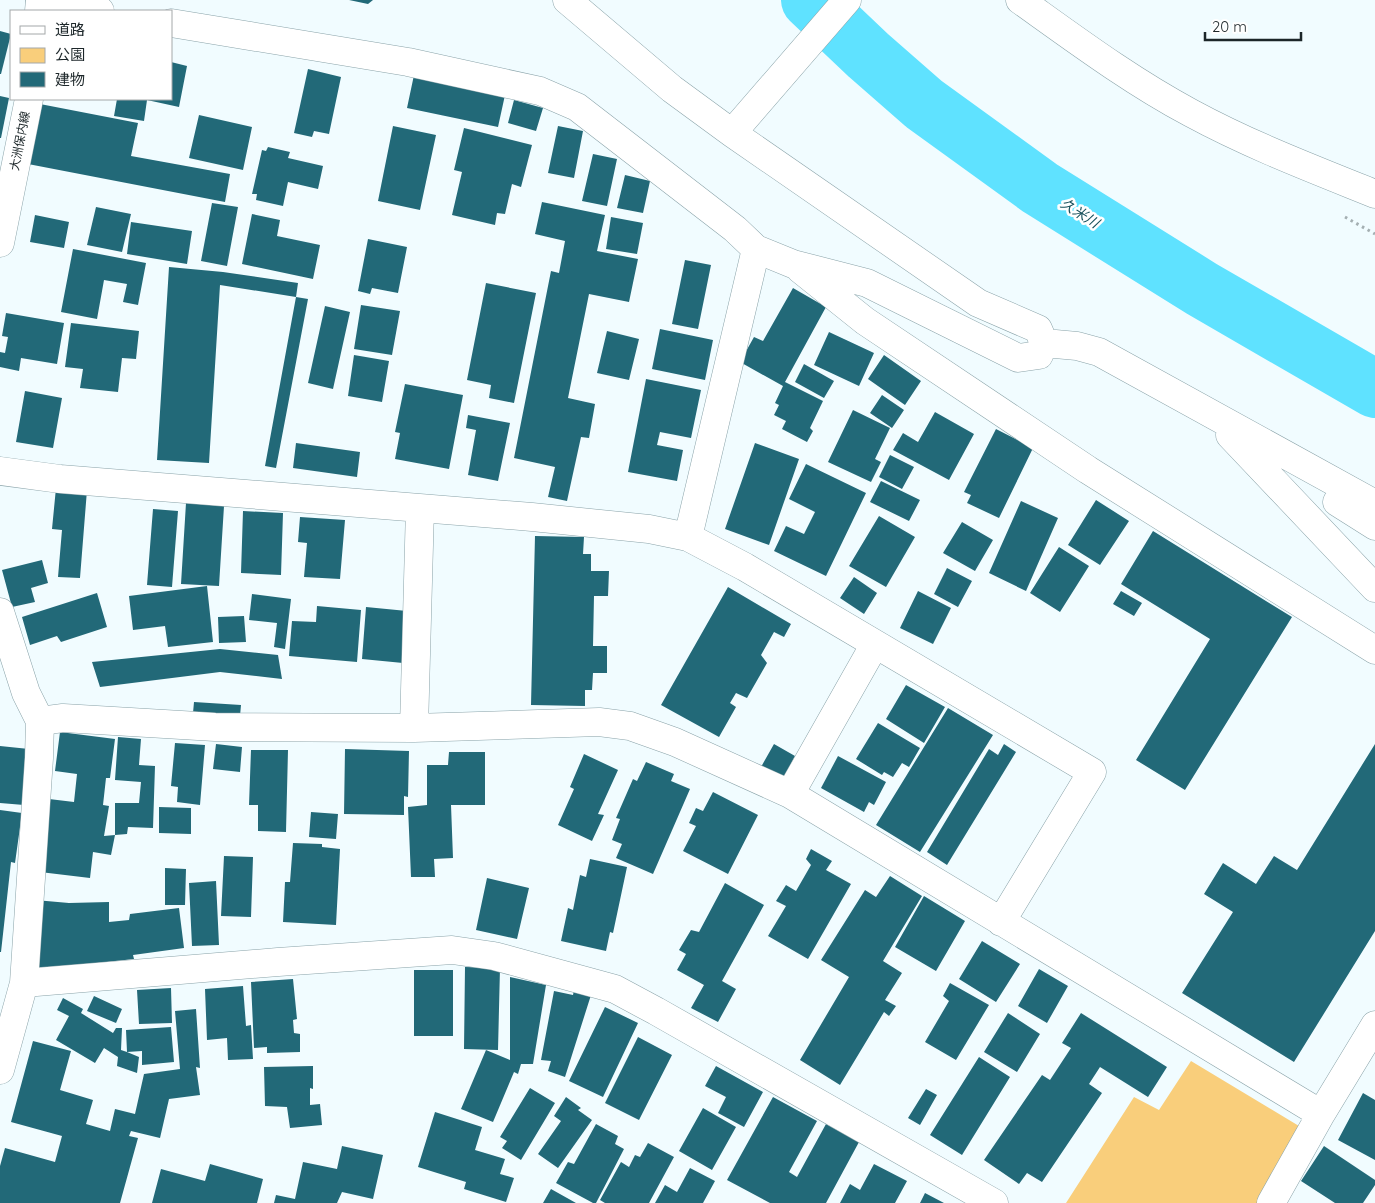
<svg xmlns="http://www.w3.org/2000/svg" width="1375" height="1203" font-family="Quicksand,'Noto Sans JP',sans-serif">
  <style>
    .green { fill: #f9ce7b }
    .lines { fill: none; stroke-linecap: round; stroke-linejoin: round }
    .river { stroke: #5fe2ff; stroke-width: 58 }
    .building { fill: #226978 }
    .minor-casing { stroke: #8aa3a9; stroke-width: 29 }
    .secondary-casing { stroke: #8aa3a9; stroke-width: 29 }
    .path { stroke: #a4afb2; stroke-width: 3; stroke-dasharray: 2.5 4; stroke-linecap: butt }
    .minor { stroke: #fff; stroke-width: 28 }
    .secondary { stroke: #fff; stroke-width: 28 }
    .labels { text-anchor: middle; stroke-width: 5; stroke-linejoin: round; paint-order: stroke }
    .street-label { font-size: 12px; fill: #1c2629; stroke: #fff }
    .water-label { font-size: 14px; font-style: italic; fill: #17505b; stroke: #fff }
  </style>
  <rect width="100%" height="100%" fill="#f1fcff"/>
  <path class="green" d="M1191,1061L1299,1126L1258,1203H1066L1134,1097L1159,1110Z"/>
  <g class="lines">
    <path class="river" d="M810,0L868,55L924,104L1040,188L1202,289L1375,389"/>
  </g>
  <path class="building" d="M349,0H373L368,4Z
    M0,31L11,34L1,74H0Z
    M171,62L187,66L179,107L147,100L144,121L114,116L117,99H171Z
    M308,69L341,77L329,134L314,131L312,137L294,133Z
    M414,75L505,95L498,127L407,108Z
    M0,96L9,98L1,138H0Z
    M514,100L543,108L536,131L508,123Z
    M40,104L138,123L131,156L230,174L225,202L28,164Z
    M199,115L252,127L243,170L189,158Z
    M393,126L436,135L420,210L378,201Z
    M558,126L583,131L574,178L548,173Z
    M464,128L532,145L521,187L512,184L505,214L497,213L495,225L452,215L462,172L454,170Z
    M268,147L290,152L288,158L323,166L318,189L288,182L283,206L256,200L257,194H252L262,150L266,151Z
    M593,154L617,159L607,206L582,201Z
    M625,175L650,181L643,213L617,208Z
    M542,202L605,215L597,251L638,259L629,302L589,294L568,398L595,404L589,438L581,437L567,501L548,497L555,467L514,458L551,271L559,273L565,241L535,234Z
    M212,203L238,207L227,266L201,261Z
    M96,207L131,214L122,252L87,245Z
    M252,214L280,220L277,236L320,245L313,279L242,264Z
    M35,215L69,222L64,248L30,242Z
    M611,217L643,223L637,254L606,249Z
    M131,222L192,231L187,264L127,254Z
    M368,239L407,247L398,293L372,288L370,294L358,291Z
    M73,249L146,263L138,305L123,302L127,284L104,280L97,319L61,312Z
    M685,260L711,265L698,329L672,324Z
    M169,267L223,272L298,283L296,297L308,299L276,468L265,466L296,297L220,285L209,463L157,460Z
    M486,283L536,293L514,403L489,398L491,385L467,380Z
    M793,288L826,307L785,382L823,401L810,428L813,431L807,442L782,429L786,421L774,415L779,405L775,403L783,386L740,362L754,337L763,341Z
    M361,305L400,311L392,355L354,349Z
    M325,306L350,312L333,389L308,383Z
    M6,313L64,323L57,364L21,358L19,371L0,367V352L5,353L8,337L2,336Z
    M71,323L139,331L136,359L122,358L118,392L80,388L83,369L65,367Z
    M660,329L713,340L705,380L652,369Z
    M607,331L639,339L629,380L597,373Z
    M829,332L874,353L859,386L814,365Z
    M354,355L389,361L382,402L348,396Z
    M884,355L921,381L905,405L868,379Z
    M804,364L834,381L824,398L795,382Z
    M646,379L701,390L691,438L660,432L657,445L683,450L677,481L628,472Z
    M405,384L463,395L449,469L395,459L400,433L395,432Z
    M25,391L62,398L53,448L16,442Z
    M882,395L904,410L892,428L870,413Z
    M853,410L890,428L875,459L881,462L871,482L828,462Z
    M935,412L974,434L949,480L893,450L903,433L918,442Z
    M468,415L510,423L498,481L468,475L476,430L466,428Z
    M996,429L1033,448L999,518L967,503L971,495L964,492Z
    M296,443L360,452L357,477L293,468Z
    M755,443L799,459L769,545L725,529Z
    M890,455L914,467L902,489L879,477Z
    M806,464L866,493L826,576L774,551L786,526L804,534L815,512L789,499Z
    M881,481L920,500L909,521L870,502Z
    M56,488L87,490L80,578L58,577L62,530L52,529Z
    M1096,500L1129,521L1100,565L1068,545Z
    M1021,501L1058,518L1026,591L989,573Z
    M186,503L224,506L219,586L181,584Z
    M153,509L178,511L172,587L147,585Z
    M243,511L283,513L281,575L241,573Z
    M879,516L915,537L886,587L849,566Z
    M300,517L345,520L340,579L304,577L307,543L298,542Z
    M962,522L993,540L975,571L943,553Z
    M1153,531L1292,617L1185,790L1136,760L1210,639L1121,584Z
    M535,536L584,537L583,554H591V571H609L608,596H594L593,646H607V673H593L592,690H585V706L531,705Z
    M1059,547L1089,566L1060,612L1030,593Z
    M42,560L48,583L31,588L35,602L12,607L2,570Z
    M947,568L972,581L958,607L934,594Z
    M854,577L877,593L864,614L840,598Z
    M207,586L213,642L168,647L165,626L133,630L129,596Z
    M728,587L791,624L784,637L774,632L761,655L767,663L747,698L736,693L730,703L736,707L719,737L661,705Z
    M918,591L951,608L933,644L900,628Z
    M1121,591L1142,603L1134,616L1113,604Z
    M97,593L107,627L61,642L57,636L30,645L22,617Z
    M252,594L291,599L285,649L274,647L277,623L249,620Z
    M317,606L361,610L357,662L289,656L292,621L316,622Z
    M366,607L407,611L403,663L362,659Z
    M244,616L246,642L219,643L218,617Z
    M220,649L278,655L282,679L220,672L100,687L92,662Z
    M906,685L945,707L924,743L886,719Z
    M194,702L241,705L240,716L193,713Z
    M948,708L993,735L920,852L876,825Z
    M878,723L920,748L909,767L902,763L893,777L884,772L882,775L856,759Z
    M60,732L115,739L110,778H106L103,805L109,806L104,836L115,835L111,855L93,852L90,878L40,872L49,799L74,802L77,774L55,771Z
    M118,737L141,739L139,765L155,766L153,828L128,827L127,834L115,835V803H139L141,782L115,780Z
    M175,743L205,745L200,805L177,802L178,787L171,786Z
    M216,744L242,747L240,772L213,769Z
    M774,744L795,756L783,779L761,767Z
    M1004,744L1016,752L947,865L927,852L989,749L998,755Z
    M1375,744V931L1294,1062L1182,993L1233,912L1204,894L1223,863L1256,884L1274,856L1297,870Z
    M0,746L29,749L24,805L0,803Z
    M345,749L409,751L408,797L404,796V815L344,814Z
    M251,750H288L286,832L258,831V805H249Z
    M449,752H485V805H451L453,858L434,859L435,877H411L408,807L427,805V765H448Z
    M584,754L618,770L598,814L604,815L592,841L558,825L574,789L570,787Z
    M838,756L886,782L874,805L869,802L864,812L821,788Z
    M646,762L674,774L671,781L690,789L653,874L616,858L622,844L612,840L620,819L616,818L633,779L637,781Z
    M713,792L758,815L728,874L683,851L696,826L689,823L696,808L703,811Z
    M159,807L191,808V834L159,833Z
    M0,810L22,813L15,863L11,862L1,952H0Z
    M311,812L338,814L336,839L309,837Z
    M293,843L322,844V847L340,849L336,925L283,922L285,882H290Z
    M811,849L832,861L826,870L851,884L808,959L768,936L786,906L776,901L786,885L796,891L811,865L806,859Z
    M224,856L253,857L251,917L221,916Z
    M590,859L627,867L613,933L610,932L606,951L561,941L568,908L573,910L580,875L586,877Z
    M165,868L186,869L185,905H165Z
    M890,876L922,896L883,961L902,973L885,1000L896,1006L889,1016L884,1012L840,1085L800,1060L849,977L821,960L865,890L876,897Z
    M487,878L529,888L517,939L476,930Z
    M216,881L219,945L192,946L189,883Z
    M725,883L764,905L722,981L736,989L718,1022L691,1008L704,985L677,970L686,954L679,950L691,930L699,932Z
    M924,896L965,921L936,971L895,947Z
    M35,900L69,903L109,902V922L129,920L130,914L179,908L184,948L133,955L134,959L42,969L29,959Z
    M982,941L1020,964L996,1002L959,979Z
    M465,967L500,968L498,1050L464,1049Z
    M1039,969L1068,986L1047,1023L1018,1006Z
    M414,970H453V1036H414Z
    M510,977L546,985L533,1064H521L518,1074L514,1072L493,1122L461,1109L486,1050L510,1060Z
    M293,979L297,1019L293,1020L294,1033L300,1034V1052L267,1053V1047L254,1048L251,982Z
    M950,983L989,1005L956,1060L925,1042L949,1001L943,996Z
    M243,986L246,1026L251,1025L253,1059L228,1060L227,1038L207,1040L205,989Z
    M171,988L172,1023L139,1024L137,990Z
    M574,990L591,995L565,1077L548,1071L551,1061L541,1060L554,991L573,995Z
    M94,996L122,1009L116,1023L87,1011Z
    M63,998L83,1009L81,1013L113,1033L116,1028H122L121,1050L127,1052L126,1030L171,1027L174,1062L142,1065V1051L127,1052L139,1057L137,1073L117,1066L118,1057L104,1048L95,1063L56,1040L69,1016L57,1010Z
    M605,1007L638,1023L603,1097L569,1081Z
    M196,1009L200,1068L196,1067L200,1095L169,1099L160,1138L131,1131L129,1136L138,1138L120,1203H0V1166L5,1148L55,1162L62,1136L11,1122L33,1041L71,1051L60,1090L93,1100L86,1124L110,1131L115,1109L135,1114L144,1074L180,1069L175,1011Z
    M1008,1013L1040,1034L1017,1072L984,1052Z
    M1081,1013L1167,1067L1148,1097L1100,1067L1089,1084L1102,1093L1042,1182L1027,1173L1019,1184L984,1160L1042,1075L1050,1080L1071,1048L1062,1043Z
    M638,1037L672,1055L639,1120L605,1103Z
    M979,1057L1010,1077L962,1155L930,1135Z
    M313,1066V1089L310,1088V1105L320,1104L322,1125L290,1128L287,1107L265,1106L264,1067Z
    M716,1066L763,1092L744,1127L718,1113L726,1097L705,1086Z
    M530,1088L555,1103L521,1160L502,1148L507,1141L500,1137Z
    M926,1089L937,1095L920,1125L908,1118Z
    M1363,1093L1375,1100V1160L1338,1140Z
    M566,1097L581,1108L578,1110L592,1120L558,1168L538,1154L561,1121L554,1116Z
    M773,1097L817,1121L789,1172L797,1177L826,1124L859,1142L826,1203H770L727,1180Z
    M703,1108L736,1127L712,1170L679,1151Z
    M435,1112L482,1127L475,1150L505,1159L500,1174L514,1178L506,1202L464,1189L466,1182L418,1167Z
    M596,1124L618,1136L615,1144L624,1149L596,1203H593L556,1183L568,1162L574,1164Z
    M648,1143L674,1157L649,1203H605L600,1200L621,1162L629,1167L635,1155L640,1157Z
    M342,1146L383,1155L373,1199L342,1192L337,1203H274L276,1195L295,1199L303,1162L337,1169Z
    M1324,1146L1375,1180V1185L1363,1203H1335L1301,1181Z
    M210,1164L263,1179L257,1203H152L161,1169L205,1181Z
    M874,1164L907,1181L895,1203H840L850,1184L860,1190Z
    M690,1168L715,1181L703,1203H655L665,1185L677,1192Z
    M551,1189L576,1203H543Z
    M925,1193L944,1203H920Z"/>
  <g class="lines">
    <defs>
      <path id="minor" d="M567,0L672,89L732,133L978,303L1038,329L1044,343
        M1020,0C1076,40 1131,81 1191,113C1250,145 1313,169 1375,194
        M40,1L100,11
        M171,23L408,62L540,91L577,107L735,229L756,249L793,264L867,283L1018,358L1039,355L1044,343L1077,346L1099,352L1375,504
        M732,133L847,0
        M800,269L865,321L1088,470L1375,650
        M1230,435L1375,588
        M0,471L60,479L532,517L649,529L688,537L745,567L1092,772L1001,922
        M1337,502L1375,526
        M688,537L756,249
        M0,612L26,693L40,721L39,758L24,983L0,1070
        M40,721L63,718L215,727L414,728L599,722L630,726L675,742L790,794L1321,1114
        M414,728L420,508
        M790,794L875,644
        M24,983L278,962L452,950L494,956L615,989L656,1011L994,1203
        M1271,1203L1321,1114L1375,1025"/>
      <path id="secondary" d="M39,11L40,0
        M0,243L29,99"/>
    </defs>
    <use href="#minor" class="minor-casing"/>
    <use href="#secondary" class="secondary-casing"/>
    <path class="path" d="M1345,217L1375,234"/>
    <use href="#minor" class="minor"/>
    <use href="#secondary" class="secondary"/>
  </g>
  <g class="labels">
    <g class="street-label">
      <text transform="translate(20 141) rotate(-79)" y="4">大洲保内線</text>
    </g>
    <g class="water-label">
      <text transform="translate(1080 213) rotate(32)" y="5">久米川</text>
    </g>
  </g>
  <rect x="10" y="10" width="162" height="90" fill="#ffffff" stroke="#a4a8a9"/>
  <rect x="20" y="26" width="25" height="8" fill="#ffffff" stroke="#a4a8a9"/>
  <text x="55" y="35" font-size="15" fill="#1c2629">道路</text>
  <rect x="20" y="48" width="25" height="15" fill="#f9ce7b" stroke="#a4a8a9"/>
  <text x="55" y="60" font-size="15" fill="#1c2629">公園</text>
  <rect x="20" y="72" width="25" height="15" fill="#226978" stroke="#a4a8a9"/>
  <text x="55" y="85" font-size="15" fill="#1c2629">建物</text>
  <path d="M1205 32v8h96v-8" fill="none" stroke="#1c2629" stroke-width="2.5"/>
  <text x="1212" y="32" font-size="15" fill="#1c2629" stroke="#ffffff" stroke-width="4" paint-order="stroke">20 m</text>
</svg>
